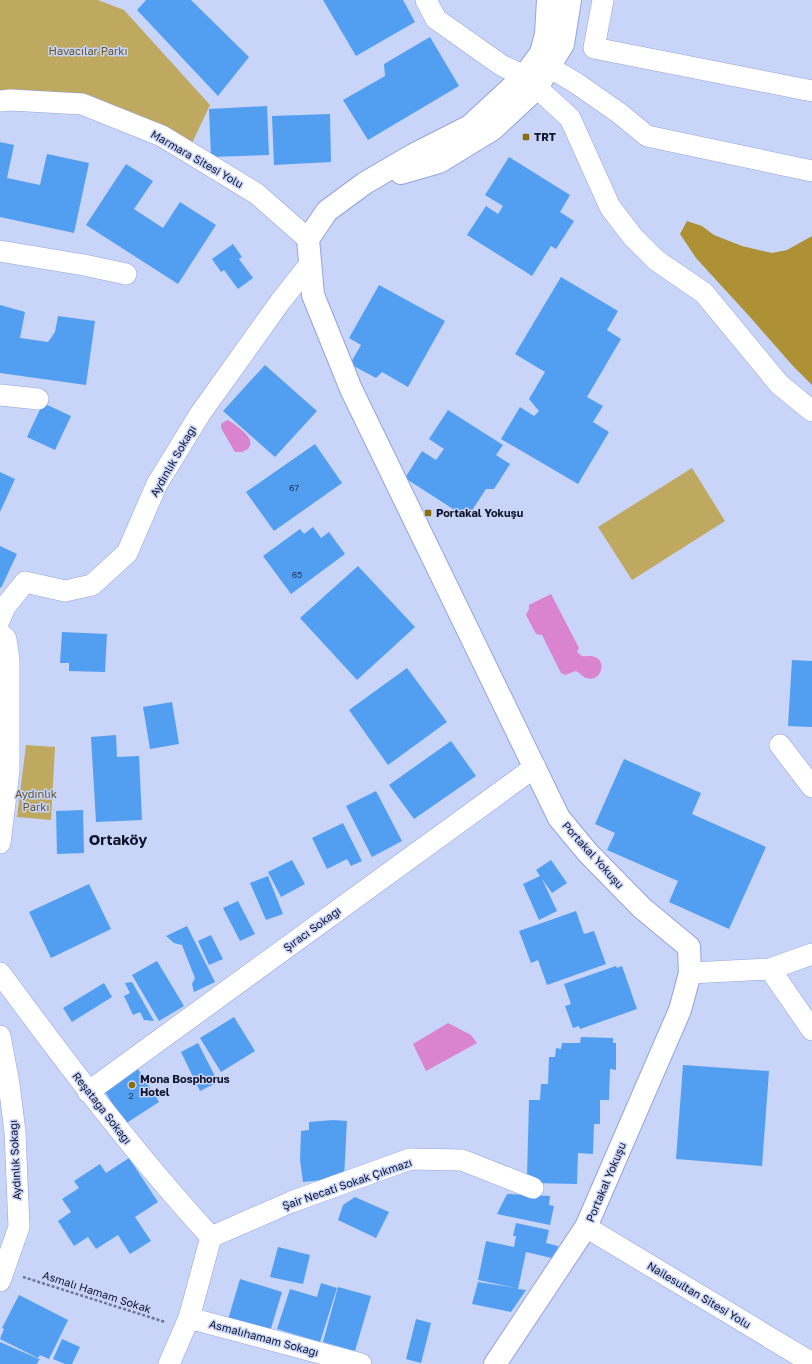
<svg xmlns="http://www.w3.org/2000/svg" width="812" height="1364" font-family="'Golos Text',sans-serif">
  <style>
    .green { fill: #bfa860 }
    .forest { fill: #ad9134 }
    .water { fill: #da83ce }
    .building { fill: #529ff1 }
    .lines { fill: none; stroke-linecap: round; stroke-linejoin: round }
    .minor-casing { stroke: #93a4df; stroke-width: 22 }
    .major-casing { stroke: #93a4df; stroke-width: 24 }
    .path { stroke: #6f7794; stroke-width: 2.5; stroke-dasharray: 3 2; stroke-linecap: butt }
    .minor { stroke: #fff; stroke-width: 21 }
    .major { stroke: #fff; stroke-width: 22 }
    .poi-dot { fill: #896f10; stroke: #c9d4f9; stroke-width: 1.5 }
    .labels { text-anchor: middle; stroke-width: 3; stroke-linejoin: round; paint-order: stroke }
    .number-label { font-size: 9px; fill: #22395e }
    .park-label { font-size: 11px; fill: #655626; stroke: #c9d4f9 }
    .poi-label { font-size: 11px; font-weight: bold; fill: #12172d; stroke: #c9d4f9; text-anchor: start }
    .street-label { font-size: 11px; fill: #12172d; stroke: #c9d4f9 }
    .district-label { font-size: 15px; font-weight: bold; fill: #12172d; stroke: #c9d4f9 }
  </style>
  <rect width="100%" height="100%" fill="#c9d4f9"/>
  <path class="green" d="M0,0H98L124,10L210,105L192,143L168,128L0,98Z
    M692,468L725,521L632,580L598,527Z
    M26,745L55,747L51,820L17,817Z"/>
  <path class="forest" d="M687,221L702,226L714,235L742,246L772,253L787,250L812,236V385L793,366L750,317L696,258L680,234Z"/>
  <path class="water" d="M227,420C233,422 248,434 250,440C251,444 250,446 248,449L242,452H235L221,428V424Z
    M551,594L579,648L577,652L582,656C587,657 590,655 595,657C608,662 600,683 586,678C583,677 580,673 576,671L565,675L561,673L542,635L536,634L526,615L529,609V605Z
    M448,1023L471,1035L477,1043L426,1071L413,1044Z"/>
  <path class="building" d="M146,0H191L249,57L218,96L137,10Z
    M323,0H403L415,22L356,56Z
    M430,37L459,86L368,140L343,100L385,76L384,64Z
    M267,106L269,155L211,157L209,109Z
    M330,114L331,162L274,165L272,116Z
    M0,142L14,145L7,178L40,185L47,154L89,163L74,233L0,217Z
    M509,157L570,195L560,212L574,221L556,249L551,246L532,276L467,235L486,206L498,214L503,206L485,195Z
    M126,164L153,181L134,209L163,228L180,202L216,225L178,284L86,225Z
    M233,244L242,257L239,259L253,278L238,289L224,270L221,272L212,259Z
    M561,277L618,311L607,330L621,339L587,397L603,406L593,422L609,432L578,484L501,439L520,407L534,416L539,411L529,399L545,372L515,354Z
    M379,285L445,321L408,387L382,372L376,378L350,364L361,345L349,338Z
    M0,305L25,312L20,338L48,342L55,332L58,316L95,321L86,385L0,373Z
    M265,365L317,411L275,457L223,411Z
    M43,403L71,416L55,450L27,437Z
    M448,410L503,445L496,455L510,464L494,489H486L467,518L405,478L422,451L436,460L444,449L429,439Z
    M315,444L342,483L274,531L246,492Z
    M0,472L15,479L0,512Z
    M313,527L321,538L329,532L345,554L291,594L263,556L300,529L304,534Z
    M0,546L17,554L1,588L0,587Z
    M358,566L415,627L357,680L300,618Z
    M62,632L107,634L105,672L69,671V663H60Z
    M792,660L812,661V727L788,726Z
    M407,668L447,722L388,765L349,710Z
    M172,702L179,744L150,749L143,707Z
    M116,735L117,757L139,756L142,820L96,822L91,737Z
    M451,741L476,776L414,819L389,785Z
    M624,759L701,793L692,814L766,847L729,929L669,902L678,881L607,850L615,833L595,824Z
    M376,791L402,841L372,857L346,806Z
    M83,810L84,853L57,854L56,811Z
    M343,823L362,861L351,866L347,859L327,869L312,838Z
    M292,860L305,884L281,897L268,872Z
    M551,860L567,883L552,893L542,879L557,911L539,920L523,884L540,876L536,870Z
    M268,876L283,914L266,920L250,883Z
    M89,884L111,929L51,958L29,912Z
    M238,901L255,934L240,941L223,908Z
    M576,911L584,934L594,931L606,964L547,985L538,960L531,963L519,931Z
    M187,926L215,982L194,992L192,984L195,978L182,945L174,943L166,936Z
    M211,935L223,959L209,965L198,941Z
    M157,961L184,1006L159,1021L132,975Z
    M616,966L617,968L622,966L637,1009L580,1029L579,1026L573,1028L565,1006L571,1004L564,984Z
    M132,982L154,1021L144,1020L140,1012L133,1015L124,996L130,993L125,983Z
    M104,983L112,997L72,1022L63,1008Z
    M234,1017L255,1051L221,1072L200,1038Z
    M581,1037L613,1038V1043H616V1070L610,1069L609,1100H600V1124H594L593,1154L578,1153L577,1184L531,1183L527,1178L529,1100H540L541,1084H548L549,1057H555L556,1048L561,1049L562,1043H580Z
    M198,1043L218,1082L200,1091L181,1052Z
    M683,1065L769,1071L762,1166L676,1159Z
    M138,1069L159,1102L125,1124L104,1090Z
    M333,1120L347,1121L344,1178L303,1182L300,1160L301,1131L309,1130V1122Z
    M129,1158L158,1202L135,1217L151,1241L130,1254L118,1235L96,1249L88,1237L74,1246L58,1221L71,1212L62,1199L79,1188L74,1181L100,1164L106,1173Z
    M507,1194L550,1196L549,1205L554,1206L550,1225L497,1214Z
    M355,1197L389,1212L376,1238L338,1220L343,1205Z
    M516,1223L549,1230L546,1243L558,1246L556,1259L526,1252L518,1289L526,1290L511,1312L472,1304L478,1282L516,1288L478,1280L486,1241L514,1247L516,1236H513Z
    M278,1247L310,1255L303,1284L270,1277Z
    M240,1279L282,1292L269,1335L227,1323Z
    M321,1283L337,1288L320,1342L277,1329L290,1289L317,1297Z
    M338,1287L371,1296L355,1351L323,1342Z
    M19,1295L68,1320L49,1359L40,1355L38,1358L0,1339L4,1329L2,1328Z
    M416,1319L431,1323L421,1363L406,1359Z
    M62,1339L80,1347L72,1364H65L53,1359Z
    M0,1342L39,1359L40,1360H39L37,1364H0Z"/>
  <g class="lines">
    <defs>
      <path id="minor" d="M426,0L436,19L501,65L524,76L570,118L610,207L633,237L656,260L704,293L779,384L812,411
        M603,0L594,48L812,91
        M549,67L576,83L619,113L647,136L812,171
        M0,101L10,100L82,104L162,136L257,194L308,239
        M0,251L84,265L126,274
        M0,395L38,399
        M0,619L5,607L25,582L65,591L92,585L127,553L157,484L200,414L280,302L310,264
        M0,633L6,639L9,660V770L0,843
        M780,745L812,787
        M770,969L812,1030
        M0,973C67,1064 135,1154 211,1237
        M690,973L770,969L812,954
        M0,1036L9,1084L15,1132L19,1227L0,1281
        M88,1092L535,767
        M586,1227L812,1363
        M211,1237L291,1202L410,1159L462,1160L533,1188
        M189,1318L361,1364
        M169,1364L189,1318L211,1237"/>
      <path id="major" d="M401,173L439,162L493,129L537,88L563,44L570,0
        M495,1364L586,1227L680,1010L690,973L689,947L642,908L588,853L559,818L351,389L313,295L308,239L327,211L365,183L413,155L470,126L524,76L541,53L546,34L548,0"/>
    </defs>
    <use href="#minor" class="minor-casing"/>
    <use href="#major" class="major-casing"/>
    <path class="path" d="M23,1277L165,1322"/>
    <use href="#minor" class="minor"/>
    <use href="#major" class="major"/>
  </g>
  <g class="poi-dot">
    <rect x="522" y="133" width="8" height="8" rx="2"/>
    <rect x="424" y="509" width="8" height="8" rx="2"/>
    <circle cx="132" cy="1085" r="4"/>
  </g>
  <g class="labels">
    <g class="number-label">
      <text x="294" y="491">67</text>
      <text x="297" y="578">65</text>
      <text x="131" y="1099">2</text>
    </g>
    <g class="park-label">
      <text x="88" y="55">Havacılar Parkı</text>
      <text x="36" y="798">Aydınlık<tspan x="36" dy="13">Parkı</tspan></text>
    </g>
    <g class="poi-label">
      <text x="534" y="141">TRT</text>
      <text x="436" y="517">Portakal Yokuşu</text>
      <text x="140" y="1083">Mona Bosphorus<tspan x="140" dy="13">Hotel</tspan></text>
    </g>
    <g class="street-label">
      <text transform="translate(197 159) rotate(30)" y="4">Marmara Sitesi Yolu</text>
      <text transform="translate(173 461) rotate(-60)" y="4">Aydınlık Sokağı</text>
      <text transform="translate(593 855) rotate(48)" y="4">Portakal Yokuşu</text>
      <text transform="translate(312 929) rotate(-36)" y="4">Şıracı Sokağı</text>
      <text transform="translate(102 1108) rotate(52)" y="4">Reşatağa Sokağı</text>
      <text transform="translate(15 1160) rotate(-93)" y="4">Aydınlık Sokağı</text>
      <text transform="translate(606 1182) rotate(-67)" y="4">Portakal Yokuşu</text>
      <text transform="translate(347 1184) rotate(-19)" y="4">Şair Necati Sokak Çıkmazı</text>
      <text transform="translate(97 1292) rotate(18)" y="4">Asmalı Hamam Sokak</text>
      <text transform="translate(699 1295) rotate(31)" y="4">Nailesultan Sitesi Yolu</text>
      <text transform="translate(264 1338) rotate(15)" y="4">Asmalıhamam Sokağı</text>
    </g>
    <g class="district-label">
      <text x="118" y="845">Ortaköy</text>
    </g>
  </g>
</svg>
